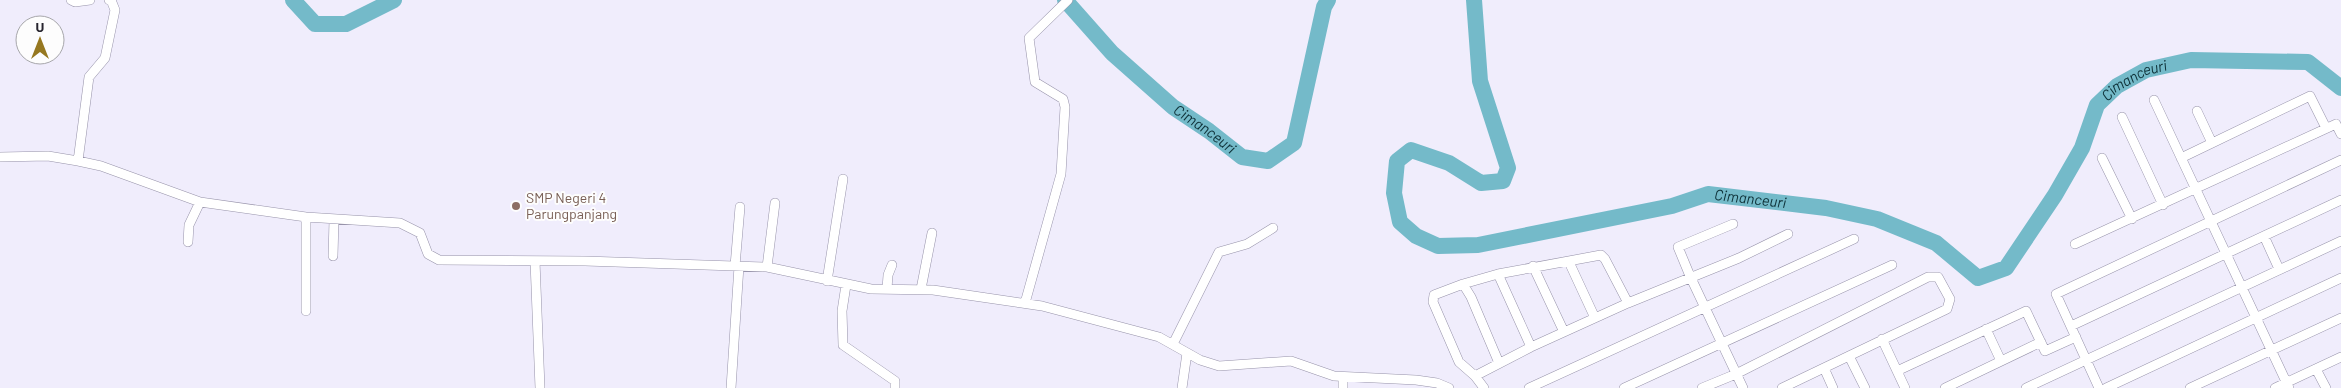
<svg xmlns="http://www.w3.org/2000/svg" width="2341" height="388" font-family="Barlow,sans-serif">
  <style>
    .lines { fill: none; stroke-linecap: round; stroke-linejoin: round }
    .river { stroke: #74bac9; stroke-width: 16 }
    .minor-casing { stroke: #9793aa; stroke-width: 10 }
    .minor { stroke: #fff; stroke-width: 9 }
    .education-dot { fill: #8d6e63; stroke: #fdfdfd; stroke-width: 2 }
    .labels { text-anchor: middle; stroke-width: 4; stroke-linejoin: round; paint-order: stroke }
    .education-label { font-size: 14px; fill: #785e54; stroke: #fdfdfd; text-anchor: start }
    .water-label { font-size: 15px; font-style: italic; fill: #0e3138; stroke: #fdfdfd }
  </style>
  <rect width="100%" height="100%" fill="#f0edfc"/>
  <g class="lines">
    <g class="river">
      <path d="M293,0L315,24H346L394,0"/>
      <path id="s1" d="M1065,0L1112,53L1173,107L1209,131L1242,157L1268,161L1294,143L1324,7L1328,0"/>
      <path id="s2" d="M1474,0L1480,81L1508,168L1503,181L1481,183L1449,163L1411,150L1397,161L1394,193L1400,222L1416,236L1438,246L1478,245L1672,206L1708,194L1826,208L1877,219L1936,243L1978,278L2006,268L2055,195L2082,148L2097,105L2117,86L2146,70L2191,60L2308,62L2341,88"/>
    </g>
    <defs>
      <path id="minor" d="M71,0L75,2L90,0
        M2154,100L2289,388
        M2197,111L2212,143
        M2122,117L2163,205
        M0,157L48,156L78,161L101,166L200,202L306,217L400,223L420,233L428,254L439,260L585,261L767,267L871,289L933,290L1042,306L1159,337L1200,360L1219,366L1291,361L1334,376L1416,380L1437,383L1449,388
        M2102,158L2132,219
        M2181,158L2310,96L2326,128
        M78,161L89,77L105,58L115,10L111,0H109
        M1733,224L1678,247L1690,276L1743,388
        M2264,236L2279,269
        M188,242L189,225L200,202
        M2075,244L2336,124L2341,134
        M333,256L334,220
        M535,261L540,388
        M1569,262L1595,318
        M735,266L740,207
        M1533,266L1564,332
        M767,267L775,203
        M1498,274L1463,284L1471,297L1499,363
        M827,281L843,179
        M1463,284L1434,295L1433,302L1459,362L1475,376L1484,388
        M846,285L842,311L843,345L895,381V388
        M887,289L888,275L892,265
        M921,289L932,233
        M1025,303L1061,174L1065,107L1063,99L1035,82L1029,38L1068,0
        M306,311V217
        M2071,326L2341,200
        M1986,329L2001,361
        M1882,339L1905,388
        M1173,344L1219,252L1247,244L1273,228
        M1531,347L1498,274L1601,255L1605,259L1628,303
        M1849,356L1865,388
        M1824,368L1833,388
        M2316,369L2326,388
        M1897,371L2026,311L2045,351L2076,337
        M1475,376L1531,347L1628,303L1739,258L1788,234
        M731,388L739,266
        M1182,388L1187,353
        M1343,388V377
        M1529,388L1854,239
        M1624,388L1892,265
        M1702,388L1736,374L1928,277H1938L1950,299L1947,309L1782,388
        M1945,388L2041,342
        M2026,388L2341,241
        M2099,388L2056,294L2341,160
        M2106,388L2341,278
        M2190,388L2341,318
        M2275,388L2341,357"/>
    </defs>
    <use href="#minor" class="minor-casing"/>
    <use href="#minor" class="minor"/>
  </g>
  <circle class="education-dot" cx="516" cy="206" r="5"/>
  <g class="labels">
    <g class="education-label">
      <text x="526" y="203">SMP Negeri 4<tspan x="526" dy="16">Parungpanjang</tspan></text>
    </g>
    <g class="water-label">
      <text dy="5" stroke="none"><textPath href="#s2" startOffset="1240">Cimanceuri</textPath></text>
      <text dy="5" stroke="none"><textPath href="#s1" startOffset="191">Cimanceuri</textPath></text>
      <text dy="5" stroke="none"><textPath href="#s2" startOffset="730">Cimanceuri</textPath></text>
    </g>
  </g>
  <g transform="translate(40 40)"><circle r="24" fill="#fdfdfd" stroke="#a7a7ab"/>
  <path d="M0-4L9 19L0 12L-9 19Z" fill="#967820"/>
  <text y="-8" font-size="14" font-weight="bold" text-anchor="middle" fill="#27252f">U</text>
  </g>
</svg>
